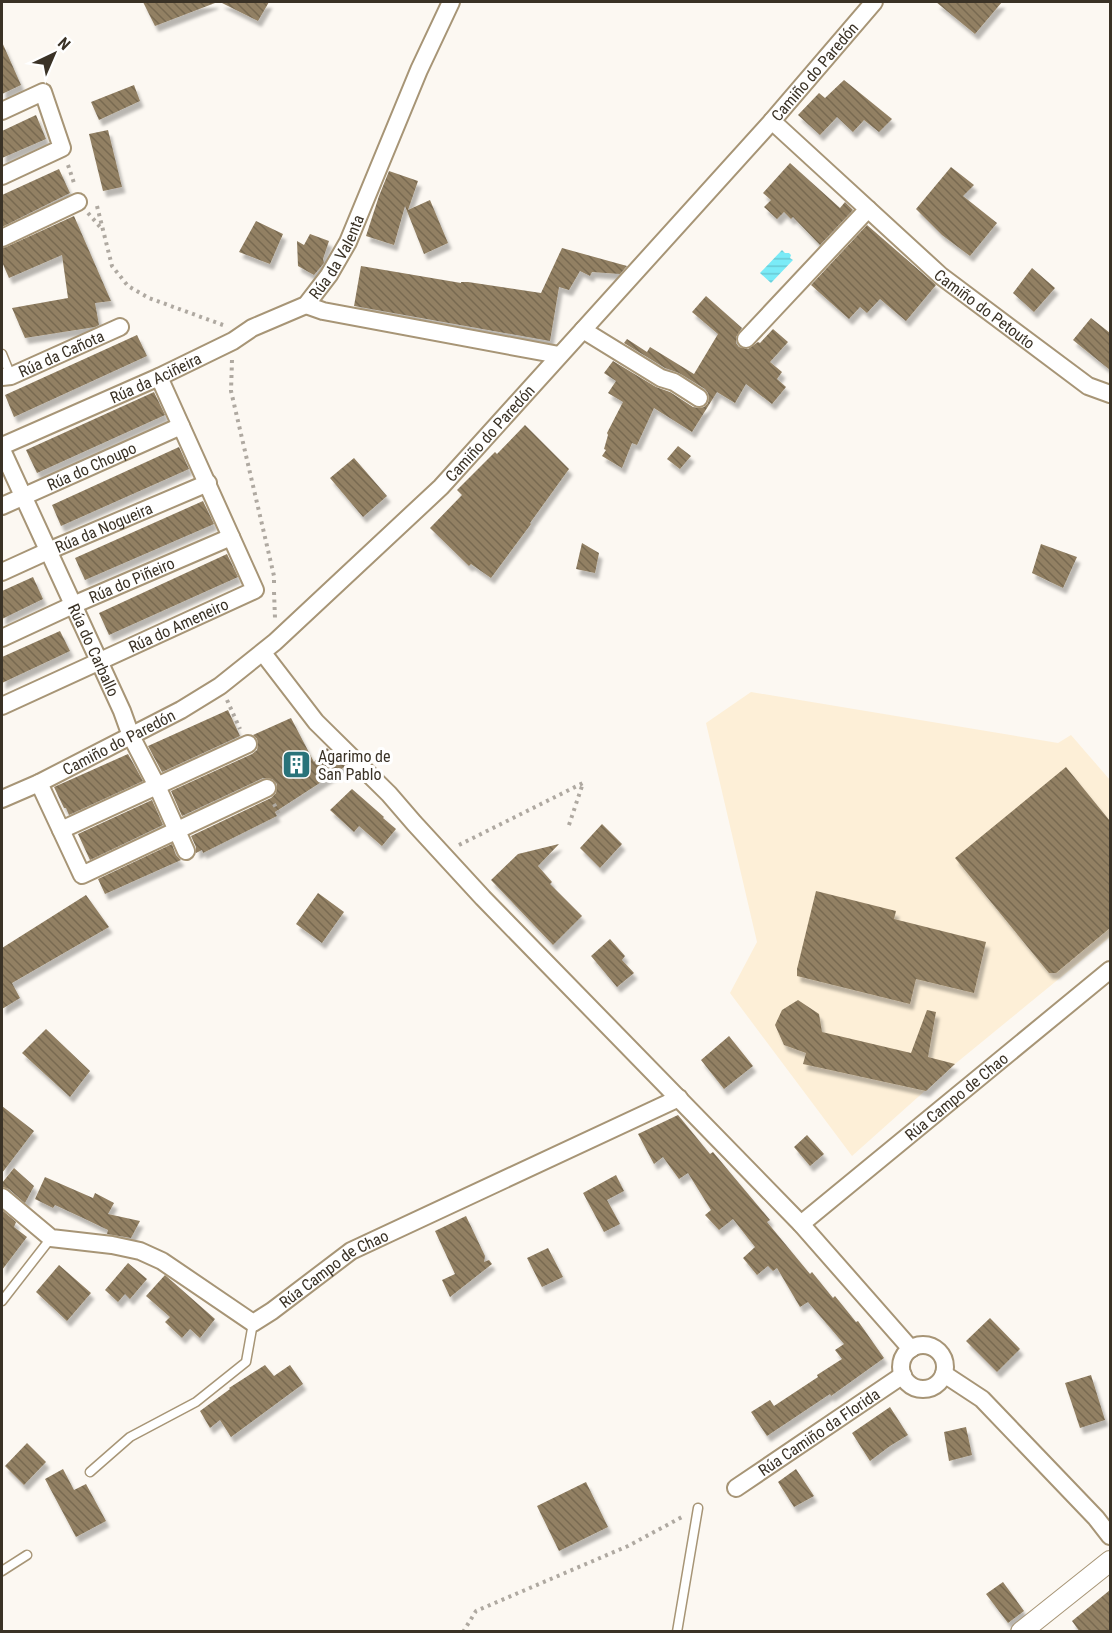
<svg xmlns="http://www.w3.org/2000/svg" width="1112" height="1633" font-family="'Roboto Condensed',sans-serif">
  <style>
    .built { fill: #fdefd7 }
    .water { fill: url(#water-rules) }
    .building { fill: url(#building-back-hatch); filter: url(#shadow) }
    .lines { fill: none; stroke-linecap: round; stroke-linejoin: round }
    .service-casing { stroke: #a79576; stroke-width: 11 }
    .minor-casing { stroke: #a79576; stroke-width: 20 }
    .tertiary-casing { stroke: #a79576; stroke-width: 22 }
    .path { stroke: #afa9a1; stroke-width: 4; stroke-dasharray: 3 4.5; stroke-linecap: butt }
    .service { stroke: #fff; stroke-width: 8 }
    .minor { stroke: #fff; stroke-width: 16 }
    .tertiary { stroke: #fff; stroke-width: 20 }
    .labels { text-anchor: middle; stroke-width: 6; stroke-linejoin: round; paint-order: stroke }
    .street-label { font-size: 16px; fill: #3a3226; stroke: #fff }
    .poi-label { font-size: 16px; fill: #3a3226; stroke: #fff; text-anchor: start }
  </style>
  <defs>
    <pattern id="water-rules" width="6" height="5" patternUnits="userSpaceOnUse" patternTransform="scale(1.5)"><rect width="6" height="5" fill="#7aebf7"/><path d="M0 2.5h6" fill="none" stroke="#6acad4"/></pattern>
    <pattern id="building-back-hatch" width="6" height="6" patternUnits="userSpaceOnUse" patternTransform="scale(1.5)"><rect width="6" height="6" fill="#928063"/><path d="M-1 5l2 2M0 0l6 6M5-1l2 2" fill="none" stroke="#786951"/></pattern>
    <filter id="shadow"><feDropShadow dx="3.5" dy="6" stdDeviation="1.5" flood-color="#0004"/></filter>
  </defs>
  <rect width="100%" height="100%" fill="#fcf8f2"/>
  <path class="built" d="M751,692L1058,743L1071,735L1110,780V937L955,1064L852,1156L730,993L757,942L706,723Z"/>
  <path class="water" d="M782,250L785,253H789L791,255L790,258L793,260L771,283L760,273Z"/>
  <path class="building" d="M143,2H215V3L155,26Z
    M220,2H269L258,21Z
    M936,2H1002L975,34Z
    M2,42L21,85L2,94Z
    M844,80L892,119L879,132L864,120L853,132L837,117L820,135L798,115L819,93L825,98Z
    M134,85L140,101L99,120L91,102Z
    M36,115L46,139L2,158V131Z
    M108,130L122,187L103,191L89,134Z
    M790,163L840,208L845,202L853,210L820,245L793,217L791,219L784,212L777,219L764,207L771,200L763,193Z
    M951,167L974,185L963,196L997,223L970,256L942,235L916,209Z
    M59,169L70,193L2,227V195Z
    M389,171L418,181L408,210L430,200L448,243L424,254L405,206L394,245L366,236L379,196Z
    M74,216L111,301L95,303L99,325L95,327L25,338L12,308L68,298L62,255L9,278L2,262V248L6,247Z
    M256,221L283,234L270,264L239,252Z
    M867,225L936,285L906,321L880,299L867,313L860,307L849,319L811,285Z
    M310,234L329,241L323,259L324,263L314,275L298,266L297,241L304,245Z
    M562,248L627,266L620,274L592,272L590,276L580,271L569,290L559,287L550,341L354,306L361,266L461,283V282H468L541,293Z
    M1032,268L1055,288L1034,312L1013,293Z
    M706,296L742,328L736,337V343L739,347L748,349L758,342L760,343L773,329L788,342L770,362L782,372L777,379L786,387L772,404L746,384L735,403L717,392L692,432L654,408L637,445L632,443L622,468L602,456L606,450L604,449L608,435L607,433L623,402L608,393L616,381L604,373L613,361L656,387L670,392L693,407L699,408L704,407L708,403L709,398L708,393L705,389L679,373L665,368L624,343L627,339L647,352L650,347L694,374L718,334L692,312Z
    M1091,318L1110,333V370L1073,340Z
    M137,335L147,356L14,417L5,395Z
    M154,392L165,415L37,473L26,450Z
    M525,425L569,469L530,523L531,524L491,578L471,564L469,566L430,528L462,495L457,490L495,452L497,454Z
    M678,446L691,456L680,469L667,459Z
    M179,447L189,469L61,526L52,505Z
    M354,458L387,496L363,517L330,478Z
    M203,501L214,524L85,580L75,558Z
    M582,543L599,553L595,573L576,569Z
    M1041,544L1077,557L1063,588L1032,573Z
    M227,554L238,577L109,635L99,613Z
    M33,577L43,599L2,619V591Z
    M60,631L70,651L2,683V657Z
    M228,710L240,736L162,772L148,746Z
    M291,718L314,762L327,748L346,766L275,812L277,816L203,853L202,850L196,853V847L191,836L271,798L276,793L277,784L272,779L267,778H263L182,816L171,791L252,754L257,750L258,744L257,739L253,735Z
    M128,754L143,781L69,815L66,808H64L54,787Z
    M1066,767L1110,821V928L1056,973H1049L955,858Z
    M352,789L384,817L383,818L396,829L382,846L359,826L354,832L330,810Z
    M152,800L163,825L90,860L78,834Z
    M602,824L622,844L600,868L580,848Z
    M172,844L176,855L181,860L105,894L98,879Z
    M559,844L538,866L552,882L550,884L582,916L553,945L491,880L518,854Z
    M816,891L896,911L894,919L986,942L974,993L916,979L910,1004L797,976V969Z
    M318,893L344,912L322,943L296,924Z
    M86,895L109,927L12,983L20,998L2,1009V948Z
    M610,939L625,956L622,960L634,973L617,987L591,956Z
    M798,1000L819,1014L822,1032L911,1053L927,1010L936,1012L928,1057L955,1064L926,1091L803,1064L806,1053L784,1045L775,1025L782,1010Z
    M46,1029L90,1071L70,1097L22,1053Z
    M729,1036L753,1066L724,1089L701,1060Z
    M2,1106L34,1131L2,1173Z
    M678,1115L710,1154L713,1152L728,1170L770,1220L767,1222L810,1274L812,1272L833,1298L835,1296L856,1322L858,1321L884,1358L831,1396L830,1394L767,1436L751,1412L770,1400L774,1406L818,1377L817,1375L842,1359L835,1350L844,1344L808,1302L800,1307L777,1268L773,1271L768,1266L757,1275L743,1258L755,1247L733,1219L719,1230L705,1215L711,1210L688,1173L679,1179L663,1157L654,1164L638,1134Z
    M807,1135L824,1154L810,1166L794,1147Z
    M14,1168L34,1186L25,1203L9,1189L2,1187V1183Z
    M616,1175L624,1191L607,1200L620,1224L604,1232L583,1193Z
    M45,1177L93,1198L95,1193L114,1203L108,1214L140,1221L131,1238L107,1234L108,1230L83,1218L55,1205L53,1208L35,1199Z
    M2,1210L16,1222L14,1227L27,1237L2,1270Z
    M466,1216L485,1256L484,1262L489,1260L492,1264L450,1297L442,1280L455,1274L435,1231Z
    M548,1248L563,1277L542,1287L527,1258Z
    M128,1263L147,1279L130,1299L125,1294L118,1302L105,1290Z
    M59,1265L91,1293L67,1321L36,1292Z
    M165,1275L215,1319L200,1338L190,1329L182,1338L165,1322L170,1317L146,1296Z
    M990,1318L1020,1349L997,1372L966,1341Z
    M265,1365L274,1376L290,1365L303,1384L231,1437L220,1420L210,1428L200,1411L230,1389L229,1388Z
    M1091,1375L1105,1420L1080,1428L1065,1383Z
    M890,1407L908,1435L890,1446L870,1461L852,1433Z
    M966,1427L972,1455L949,1461L944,1432Z
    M27,1443L46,1462L24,1485L5,1466Z
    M63,1469L74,1490L86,1484L106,1521L76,1537L45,1479Z
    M796,1469L814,1496L794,1507L778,1482Z
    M586,1482L608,1527L559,1551L537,1506Z
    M1003,1582L1024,1611L1008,1623L986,1594Z
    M1110,1590V1632H1080L1072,1621Z"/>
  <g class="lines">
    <defs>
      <path id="service" d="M2,354L11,376
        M2,1301L51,1238
        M90,1472L130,1437L196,1402L246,1362L253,1323
        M2,1571L27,1555
        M677,1632L698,1508"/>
      <g id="minor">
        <path d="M2,111L43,92L62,148L2,176"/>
        <path id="s1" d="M772,121L941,276L1088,386L1110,394"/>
        <path d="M2,238L78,202"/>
        <path d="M306,305L323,311L559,355"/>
        <path d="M583,330L661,378L674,382L699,398"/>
        <path d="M746,339L868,209"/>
        <path id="s2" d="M2,377L11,376L120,327"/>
        <path id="s3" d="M2,446L159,377L233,341L252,328L306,305L329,275L348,242L419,70L451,2"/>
        <path id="s4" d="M2,450L122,711L131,736L157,786L186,851"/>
        <path id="s5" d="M2,506L181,426"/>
        <path id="s6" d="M2,572L48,551L208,483"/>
        <path id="s7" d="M2,638L73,605L231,537"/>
        <path d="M263,653L316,722L389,794L414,823L483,898L801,1224L911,1349"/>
        <path id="s8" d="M2,706L255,590L159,377"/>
        <path d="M39,783L82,875L267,788"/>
        <path id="s9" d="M2,799L39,783L181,710L220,686L275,642L441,487L772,121L874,2"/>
        <path d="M61,830L248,744"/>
        <path id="s10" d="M2,1197L51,1238L112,1245L140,1251L162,1261L253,1323L272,1311L351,1251L679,1098"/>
        <path id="s11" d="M801,1224L1110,970"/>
        <circle cx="923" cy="1367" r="22"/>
        <path d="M944,1374L982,1399L1096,1518L1110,1536"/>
        <path id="s12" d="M736,1488L903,1375"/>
      </g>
      <path id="tertiary" d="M1021,1632L1110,1561"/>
    </defs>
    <use href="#service" class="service-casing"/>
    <use href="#minor" class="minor-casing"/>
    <use href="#tertiary" class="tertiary-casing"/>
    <path class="path" d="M68,165L75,186
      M97,206L112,266L128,286L149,298L223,325
      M88,213L101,228
      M232,360L231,391L274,576V585
      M274,592L275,618
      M227,700L240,729
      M274,804L280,816
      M459,845L583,783L568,828
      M463,1632L476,1611L628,1546L682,1517"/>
    <use href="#service" class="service"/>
    <use href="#minor" class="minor"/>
    <use href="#tertiary" class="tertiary"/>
  </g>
  <defs>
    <symbol id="building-square" viewBox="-11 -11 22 22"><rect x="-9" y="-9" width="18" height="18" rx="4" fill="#29737a" stroke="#fff"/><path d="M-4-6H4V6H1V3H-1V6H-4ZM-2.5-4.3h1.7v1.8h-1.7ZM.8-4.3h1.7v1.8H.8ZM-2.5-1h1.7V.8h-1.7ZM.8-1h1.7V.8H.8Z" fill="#fff"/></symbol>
  </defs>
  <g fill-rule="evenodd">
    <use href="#building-square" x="280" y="748" width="33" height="33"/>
  </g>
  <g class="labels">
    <g class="street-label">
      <text dy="6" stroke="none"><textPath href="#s9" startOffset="1102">Camiño do Paredón</textPath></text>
      <text dy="6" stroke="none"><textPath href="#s3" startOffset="393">Rúa da Valenta</textPath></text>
      <text dy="6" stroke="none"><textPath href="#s1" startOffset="284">Camiño do Petouto</textPath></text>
      <text dy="6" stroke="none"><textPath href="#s2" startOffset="64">Rúa da Cañota</textPath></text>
      <text dy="6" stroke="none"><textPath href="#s3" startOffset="168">Rúa da Aciñeira</textPath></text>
      <text dy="6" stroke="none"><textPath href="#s9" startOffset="616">Camiño do Paredón</textPath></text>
      <text dy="6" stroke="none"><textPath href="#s5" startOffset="98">Rúa do Choupo</textPath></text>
      <text dy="6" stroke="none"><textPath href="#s6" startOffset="111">Rúa da Nogueira</textPath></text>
      <text dy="6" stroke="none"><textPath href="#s7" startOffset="142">Rúa do Piñeiro</textPath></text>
      <text dy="6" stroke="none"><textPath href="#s8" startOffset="194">Rúa do Ameneiro</textPath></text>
      <text dy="6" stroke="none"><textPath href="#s4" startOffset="220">Rúa do Carballo</textPath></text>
      <text dy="6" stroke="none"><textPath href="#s9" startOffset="130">Camiño do Paredón</textPath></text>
      <text dy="6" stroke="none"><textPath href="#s11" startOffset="201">Rúa Campo de Chao</textPath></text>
      <text dy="6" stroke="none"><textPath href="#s10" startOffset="386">Rúa Campo de Chao</textPath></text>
      <text dy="6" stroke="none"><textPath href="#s12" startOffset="100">Rúa Camiño da Florida</textPath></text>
    </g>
    <g class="poi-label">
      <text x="318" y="762">Agarimo de<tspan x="318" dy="18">San Pablo</tspan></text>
    </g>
  </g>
  <rect width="1112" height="1633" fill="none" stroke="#3a3226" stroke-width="6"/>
  <g transform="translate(54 54) rotate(44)" stroke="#ffffff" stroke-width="4.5" paint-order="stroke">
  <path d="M0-4.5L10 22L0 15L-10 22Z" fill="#3a3226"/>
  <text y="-9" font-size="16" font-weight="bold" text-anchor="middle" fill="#3a3226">N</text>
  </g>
</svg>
